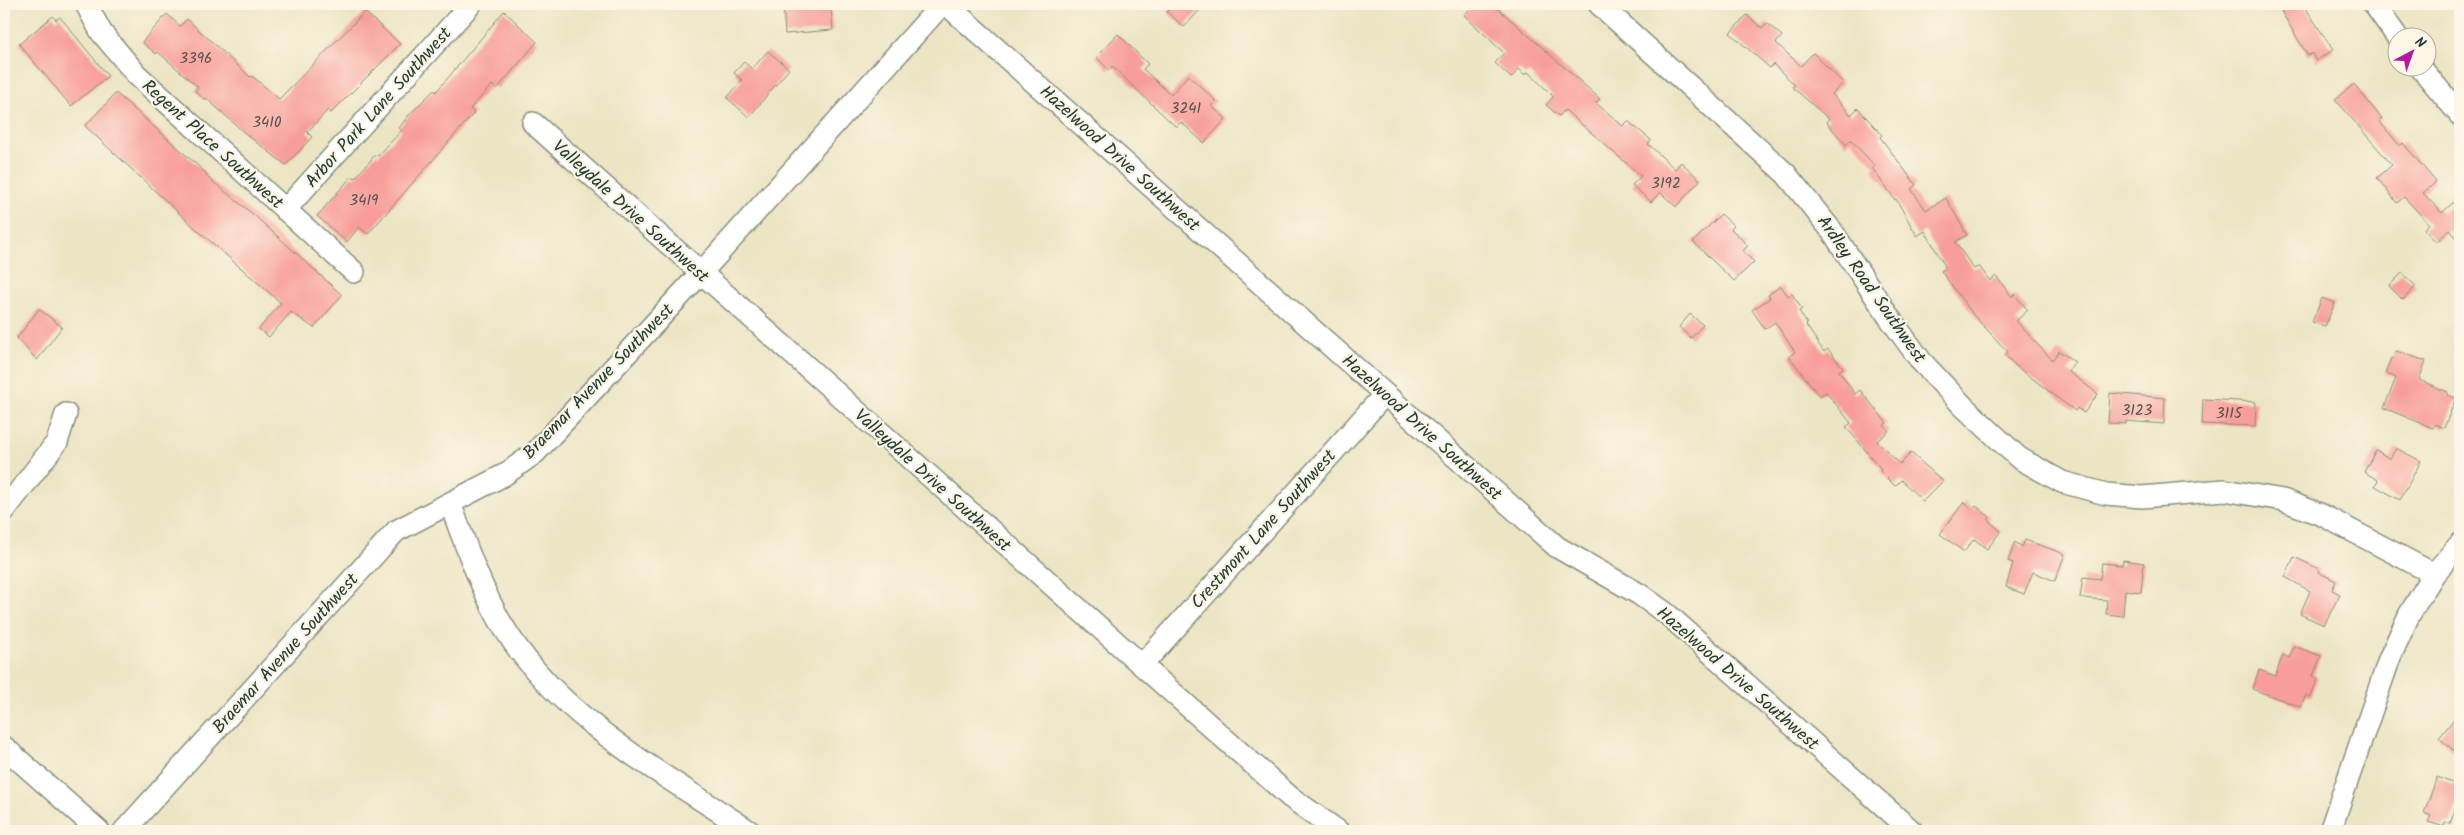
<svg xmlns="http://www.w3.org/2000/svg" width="2464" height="835" font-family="Kalam,sans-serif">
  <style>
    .building { fill: #f89d99 }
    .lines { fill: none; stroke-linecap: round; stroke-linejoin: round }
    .minor-casing { stroke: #86917c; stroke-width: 24 }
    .minor { stroke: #fff; stroke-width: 21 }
    .labels { text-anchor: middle; stroke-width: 4.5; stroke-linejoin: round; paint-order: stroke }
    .number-label { font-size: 15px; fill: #55554d }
    .street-label { font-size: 18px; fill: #1f3d34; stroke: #fcf5e5 }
  </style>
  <rect width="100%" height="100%" fill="#fcf5e5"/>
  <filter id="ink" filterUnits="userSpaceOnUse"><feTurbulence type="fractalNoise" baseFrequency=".02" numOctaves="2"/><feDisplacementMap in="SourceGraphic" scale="10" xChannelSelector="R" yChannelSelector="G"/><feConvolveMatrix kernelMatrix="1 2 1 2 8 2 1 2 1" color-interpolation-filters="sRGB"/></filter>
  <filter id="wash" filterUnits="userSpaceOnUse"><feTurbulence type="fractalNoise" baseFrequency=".0096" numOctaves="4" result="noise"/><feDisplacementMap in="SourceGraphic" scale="20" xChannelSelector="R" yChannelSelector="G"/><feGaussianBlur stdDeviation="1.12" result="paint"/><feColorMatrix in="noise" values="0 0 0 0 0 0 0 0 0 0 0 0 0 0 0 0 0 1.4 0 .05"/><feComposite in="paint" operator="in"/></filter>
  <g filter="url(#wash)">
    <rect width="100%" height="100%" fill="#ece5c4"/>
    <g id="blocks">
      <path class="building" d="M783,4H821V10H831L833,30L785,34Z
        M1174,4H1205L1184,27L1167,12Z
        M1475,4H1493L1600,99L1596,103L1623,126L1628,121L1651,140L1648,144L1675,169L1681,162L1700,180L1676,207L1660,192L1651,202L1632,185L1641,176L1565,110L1559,116L1546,105L1553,97L1551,94L1528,72L1525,75L1519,69L1511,78L1495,63L1504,53L1464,15Z
        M2292,4H2298L2302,9L2305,7L2333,50L2316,61L2312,53L2308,56L2281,11Z
        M504,11L537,42L497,89L492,85L470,109L474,113L368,234L359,227L347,242L317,216L352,176L355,178L376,154L378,156L402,130L399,128L409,115L434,90L436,92Z
        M365,12L400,44L331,113L328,110L310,129L307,132L312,137L286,165L247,135L206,98L205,100L195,91L198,87L158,52L156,54L142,42L167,14L180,26L187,19L250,77L252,76L279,99Z
        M1747,15L1762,28L1767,23L1782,36L1776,43L1801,66L1813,53L1843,83L1832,94L1851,115L1858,108L1882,135L1880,137L1916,185L1911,189L1926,210L1946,198L1967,235L1955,242L1974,269L1979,266L1990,281L1996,276L2012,297L2014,294L2028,310L2016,321L2052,360L2059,351L2075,362L2068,371L2098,394L2084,413L2077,408L2075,411L2016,366L2005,355L2008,352L1975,317L1941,271L1946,268L1925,231L1917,236L1896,199L1895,200L1872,168L1875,166L1851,140L1846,145L1826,122L1829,119L1792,87L1795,85L1773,64L1770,68L1730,33Z
        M53,16L56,20L60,17L108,76L71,106L19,44Z
        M1118,34L1148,64L1143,69L1171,95L1188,75L1216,101L1211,106L1226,119L1204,143L1181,122L1176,127L1112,66L1109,70L1096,57Z
        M768,51L789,69L749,117L727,98L742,80L734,73L744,62L752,69Z
        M2354,84L2382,119L2379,121L2400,146L2403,143L2436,182L2423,193L2442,213L2460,196V242L2450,230L2436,242L2424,229L2429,224L2404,197L2397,203L2377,178L2392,165L2335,99Z
        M116,93L195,163L207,174L206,176L254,215L342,295L314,328L291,312L269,337L259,329L281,303L194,227L85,126Z
        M1721,214L1734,226L1731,229L1748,245L1743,251L1754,262L1734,281L1693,242Z
        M2402,273L2416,286L2403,300L2389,286Z
        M1781,286L1788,296L1792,294L1802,309L1799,311L1807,324L1806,325L1824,352L1828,349L1843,368L1839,371L1855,394L1860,390L1887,423L1884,425L1889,431L1877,441L1900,464L1911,453L1943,481L1923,501L1901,480L1895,486L1880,471L1881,469L1846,427L1851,423L1826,392L1819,396L1789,356L1795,352L1775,322L1765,329L1752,310L1770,298L1768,295Z
        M2322,298L2335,303L2325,326L2312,322Z
        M39,309L62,327L37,360L17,338Z
        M1690,314L1703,325L1691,338L1679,327Z
        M2396,351L2426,361L2419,380L2448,392L2447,395L2456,398L2444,428L2435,424L2433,428L2384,408L2396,378L2385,373L2391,358L2393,359Z
        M2110,393L2165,398L2164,424L2126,421V424L2108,423Z
        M2203,399L2256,402L2255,426L2202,424Z
        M2396,448L2421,461L2400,500L2375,486L2378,480L2364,472L2376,450L2390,459Z
        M1964,502L1973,510L1976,506L1990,517L1988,520L2001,531L1987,549L1974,539L1964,552L1940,534Z
        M2025,540L2065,554L2055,581L2033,572L2024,594L2006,587L2013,563L2008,561L2015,542L2022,547Z
        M2294,557L2319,569L2318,572L2336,581L2332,590L2340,594L2324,625L2300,614L2310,591L2285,577Z
        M2123,560L2144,563L2141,592L2125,590L2123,616L2106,614L2107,600L2080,598L2083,577L2100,579L2102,563L2122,565Z
        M2294,646L2321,656L2313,676L2318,678L2311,697L2306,695L2301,707L2252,689L2259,670L2275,676L2283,655L2289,658Z
        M2460,711V756L2439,738Z
        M2437,777L2460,786V795L2450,824L2445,822L2444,827L2428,822L2431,816L2424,813Z"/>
    </g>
  </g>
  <g filter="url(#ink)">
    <use href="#blocks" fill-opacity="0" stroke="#86917c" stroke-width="1"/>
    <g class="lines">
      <defs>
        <path id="minor" d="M86,4L101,32L137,75L354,272
          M946,4L1557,547L1639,594L1667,614L1912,831
          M1599,4L1786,174L1832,231L1889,317L1921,361L1964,407L2019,458L2062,482L2106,494L2142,497L2224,490L2283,500L2322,515L2434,574
          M2374,4L2398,38
          M2421,68L2460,115
          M533,123L1290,797L1338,831
          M285,210L471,4
          M450,503C465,543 479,584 500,621C554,716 661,772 749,831
          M4,511L57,442L66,414
          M1142,665L1385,394
          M4,747L99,831
          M124,831L396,531L504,475L535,453L701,273L942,4
          M2330,831L2390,657L2409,615L2434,574L2460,544"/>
      </defs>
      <use href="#minor" class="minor-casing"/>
      <use href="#minor" class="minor"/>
    </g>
  </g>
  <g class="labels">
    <g class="number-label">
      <text x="196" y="63">3396</text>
      <text x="1186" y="113">3241</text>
      <text x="267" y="127">3410</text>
      <text x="1666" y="188">3192</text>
      <text x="364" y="205">3419</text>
      <text x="2137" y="415">3123</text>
      <text x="2229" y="418">3115</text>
    </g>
    <g class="street-label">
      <text transform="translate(378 107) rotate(-48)" y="6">Arbor Park Lane Southwest</text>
      <text transform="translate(213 144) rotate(42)" y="6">Regent Place Southwest</text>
      <text transform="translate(1120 158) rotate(42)" y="6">Hazelwood Drive Southwest</text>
      <text transform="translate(631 211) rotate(42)" y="6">Valleydale Drive Southwest</text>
      <text transform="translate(1872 289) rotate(55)" y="6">Ardley Road Southwest</text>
      <text transform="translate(598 381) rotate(-46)" y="6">Braemar Avenue Southwest</text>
      <text transform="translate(1422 427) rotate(42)" y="6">Hazelwood Drive Southwest</text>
      <text transform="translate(933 480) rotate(42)" y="6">Valleydale Drive Southwest</text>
      <text transform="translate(1263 529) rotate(-48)" y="6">Crestmont Lane Southwest</text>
      <text transform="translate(285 653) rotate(-48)" y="6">Braemar Avenue Southwest</text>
      <text transform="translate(1738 678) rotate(41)" y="6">Hazelwood Drive Southwest</text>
    </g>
  </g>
  <rect width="2464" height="835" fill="none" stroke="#fcf5e5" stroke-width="20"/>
  <g transform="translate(2412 52) rotate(41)"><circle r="24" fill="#fcf5e5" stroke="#a4ab9e"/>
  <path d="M0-4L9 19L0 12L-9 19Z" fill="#b5179e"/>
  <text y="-8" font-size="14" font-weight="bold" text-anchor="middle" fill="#1f3d34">N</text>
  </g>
</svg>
